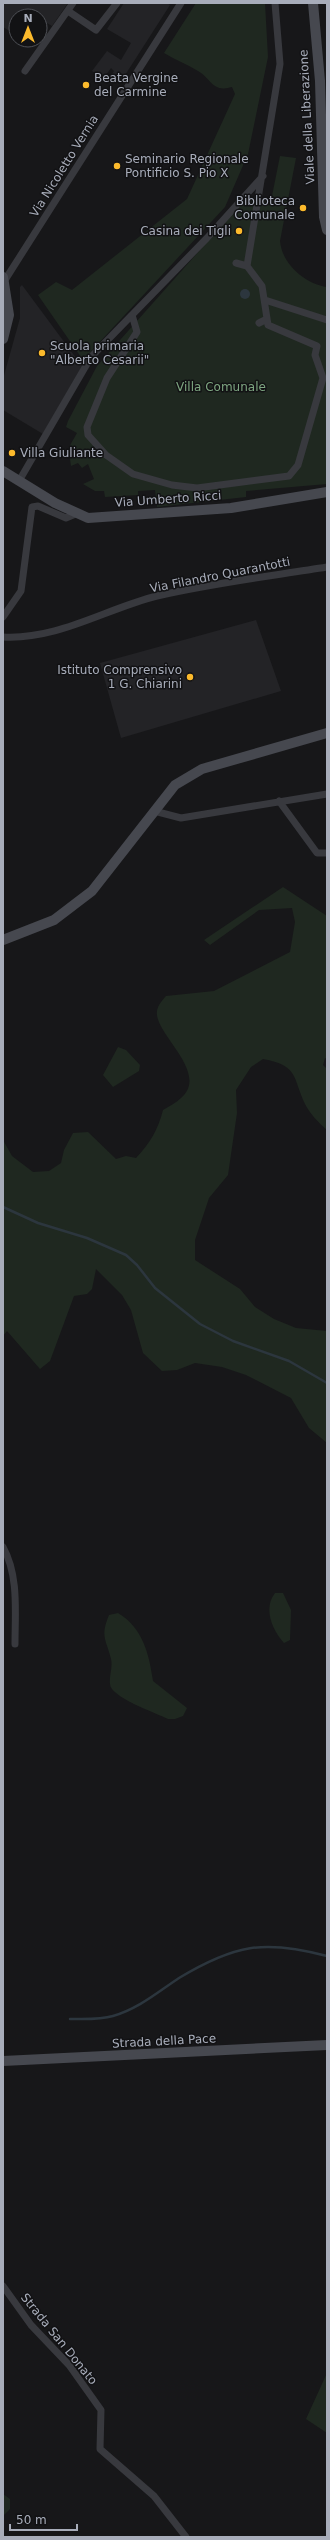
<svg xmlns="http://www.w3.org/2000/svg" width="330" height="2540" font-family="'DejaVu Sans',sans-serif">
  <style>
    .built { fill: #232326 }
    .green { fill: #1f2820 }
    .water { fill: #2c363e }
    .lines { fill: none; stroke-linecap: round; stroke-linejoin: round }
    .stream { stroke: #2c363e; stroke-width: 2.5 }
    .street { stroke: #38393e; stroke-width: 7 }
    .secondary { stroke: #46484f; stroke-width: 10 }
    .poi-dot { fill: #fcba2c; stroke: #121214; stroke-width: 1.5 }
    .labels { text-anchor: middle; stroke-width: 3; stroke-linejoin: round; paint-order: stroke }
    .poi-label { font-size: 12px; fill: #a8adba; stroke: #121214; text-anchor: start }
    .street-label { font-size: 12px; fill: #a8adba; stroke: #121214 }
    .park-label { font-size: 12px; fill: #7ea681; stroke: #121214 }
  </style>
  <rect width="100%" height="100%" fill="#171719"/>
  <path class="built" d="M3,3H68L52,26L40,19V16L32,13L30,16H16V35L3,27Z
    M124,3H167L170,5L120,83L110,77L114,71L111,68L103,79L92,71L107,51L121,60L131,43L107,29Z
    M22,285L82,366L43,434L3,410V379L20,318V287Z
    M256,620L281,691L121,738L100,663Z"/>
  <path class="green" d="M196,3H265L268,57L248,154L225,207L83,360L38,295L56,282L72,290L187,199L235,94L232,87C212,93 211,78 198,71C187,64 175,60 164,53Z
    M280,156L296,158L280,241C282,264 305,284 327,287V484L246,491V497L157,507L155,490L138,491V495L105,497L104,491H95L83,484L94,479L88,464L82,468L78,463L71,466L70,459L74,450L69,447L77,433L66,427L68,421L97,366L248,196L271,201Z
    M283,887L327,916V1059L325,1058L323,1065L327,1069V1130C319,1123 310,1114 305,1104C292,1076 299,1066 263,1059L251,1067L236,1090L237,1113L228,1175L209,1198L195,1240V1260L240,1289L255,1307L274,1319L296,1328L327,1331V1443L309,1428L291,1398L246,1375L222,1367L195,1363L177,1370L162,1371L143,1353L131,1310L122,1295L96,1269L92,1289L87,1294L74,1296L50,1361L40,1369L7,1331L3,1336V1140L12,1156L33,1172L49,1171L61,1163L64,1150L73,1133L88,1132L116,1159L126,1156L136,1158C150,1143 158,1130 163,1110C169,1106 176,1103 181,1098C209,1074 159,1037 157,1015C156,1007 161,1002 166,996L214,991L290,952L295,922L292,908L259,910L210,945L204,940Z
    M118,1047L126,1050L140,1065L139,1071L113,1087L103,1075Z
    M275,1593H283L291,1610L290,1640L284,1643C272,1630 263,1608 275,1593Z
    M118,1613C143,1628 149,1654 153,1681L187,1708L183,1716L175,1719H168C156,1713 110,1697 110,1684C109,1675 113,1668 111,1659C106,1639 100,1637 109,1615Z
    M327,2373V2433L306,2419Z
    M3,2494L10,2499V2509L3,2516Z"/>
  <path class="water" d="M240 294a5 5 0 1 1 10 0a5 5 0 1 1-10 0Z"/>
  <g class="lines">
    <path class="stream" d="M3,1207L38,1223L87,1238L126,1255L137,1265L155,1288L200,1324L233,1341L289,1361L327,1383
      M70,2019C84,2019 100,2020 113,2016C138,2009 158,1992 179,1978C234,1945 264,1939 327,1956"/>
    <path class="street" d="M68,11L96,30L117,3
      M25,71L73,3
      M236,263L247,266
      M5,280L181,3
      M265,300L327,320
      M132,315L137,332L107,378L87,427L88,435L106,455L133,474L172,485L197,488L289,476L298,465L323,378L315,355L317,346L268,325L262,286L247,266L280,64L275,3
      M259,323L267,319
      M19,481L91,357L207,238L263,176
      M3,617L21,591L32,507L38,506L66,518L78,513
      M3,637C58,640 105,609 157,596C213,583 271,576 327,567
      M279,801L317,853H327
      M154,811L181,818L327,794
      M3,1547C19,1576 15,1612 15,1644
      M3,2286L31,2325L69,2365L101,2410L100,2449L154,2496L186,2537"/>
    <path class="secondary" d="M313,3L320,81L324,217L327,230
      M3,277L9,315L3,339
      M3,471L55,503L88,518L231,508L327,492
      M3,940L54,920L92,891L175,785L202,769L327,733
      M3,2061L327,2045"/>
  </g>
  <g class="poi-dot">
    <circle cx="86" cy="85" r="4"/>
    <circle cx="117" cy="166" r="4"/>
    <circle cx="303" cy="208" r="4"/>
    <circle cx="239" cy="231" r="4"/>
    <circle cx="42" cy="353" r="4"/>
    <circle cx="12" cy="453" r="4"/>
    <circle cx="190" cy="677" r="4"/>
  </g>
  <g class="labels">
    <g class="poi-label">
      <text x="94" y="82">Beata Vergine<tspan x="94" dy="14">del Carmine</tspan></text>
      <text x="125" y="163">Seminario Regionale<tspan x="125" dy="14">Pontificio S. Pio X</tspan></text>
      <text x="295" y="205" text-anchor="end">Biblioteca<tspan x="295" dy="14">Comunale</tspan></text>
      <text x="231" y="235" text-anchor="end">Casina dei Tigli</text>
      <text x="50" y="350">Scuola primaria<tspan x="50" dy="14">"Alberto Cesarii"</tspan></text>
      <text x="20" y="457">Villa Giuliante</text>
      <text x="182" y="674" text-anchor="end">Istituto Comprensivo<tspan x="182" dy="14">1 G. Chiarini</tspan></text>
    </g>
    <g class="street-label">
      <text transform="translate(307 117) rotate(-93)" y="4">Viale della Liberazione</text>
      <text transform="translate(64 166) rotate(-58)" y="4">Via Nicoletto Vernia</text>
      <text transform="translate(168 499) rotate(-4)" y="4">Via Umberto Ricci</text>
      <text transform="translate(220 575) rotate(-11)" y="4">Via Filandro Quarantotti</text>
      <text transform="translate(164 2041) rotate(-3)" y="4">Strada della Pace</text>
      <text transform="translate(59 2339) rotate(51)" y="4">Strada San Donato</text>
    </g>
    <g class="park-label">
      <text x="221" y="391">Villa Comunale</text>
    </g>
  </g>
  <rect width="330" height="2540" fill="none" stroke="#a8adba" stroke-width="8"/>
  <g transform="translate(28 28)"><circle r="19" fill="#121214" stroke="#4e5056"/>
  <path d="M0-3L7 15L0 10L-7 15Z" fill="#fcba2c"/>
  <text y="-6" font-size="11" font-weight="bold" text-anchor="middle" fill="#a8adba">N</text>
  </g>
  <path d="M10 2524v6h67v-6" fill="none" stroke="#a8adba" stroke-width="2"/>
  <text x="16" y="2524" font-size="12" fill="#a8adba" stroke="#121214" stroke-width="3" paint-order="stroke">50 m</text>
</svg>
